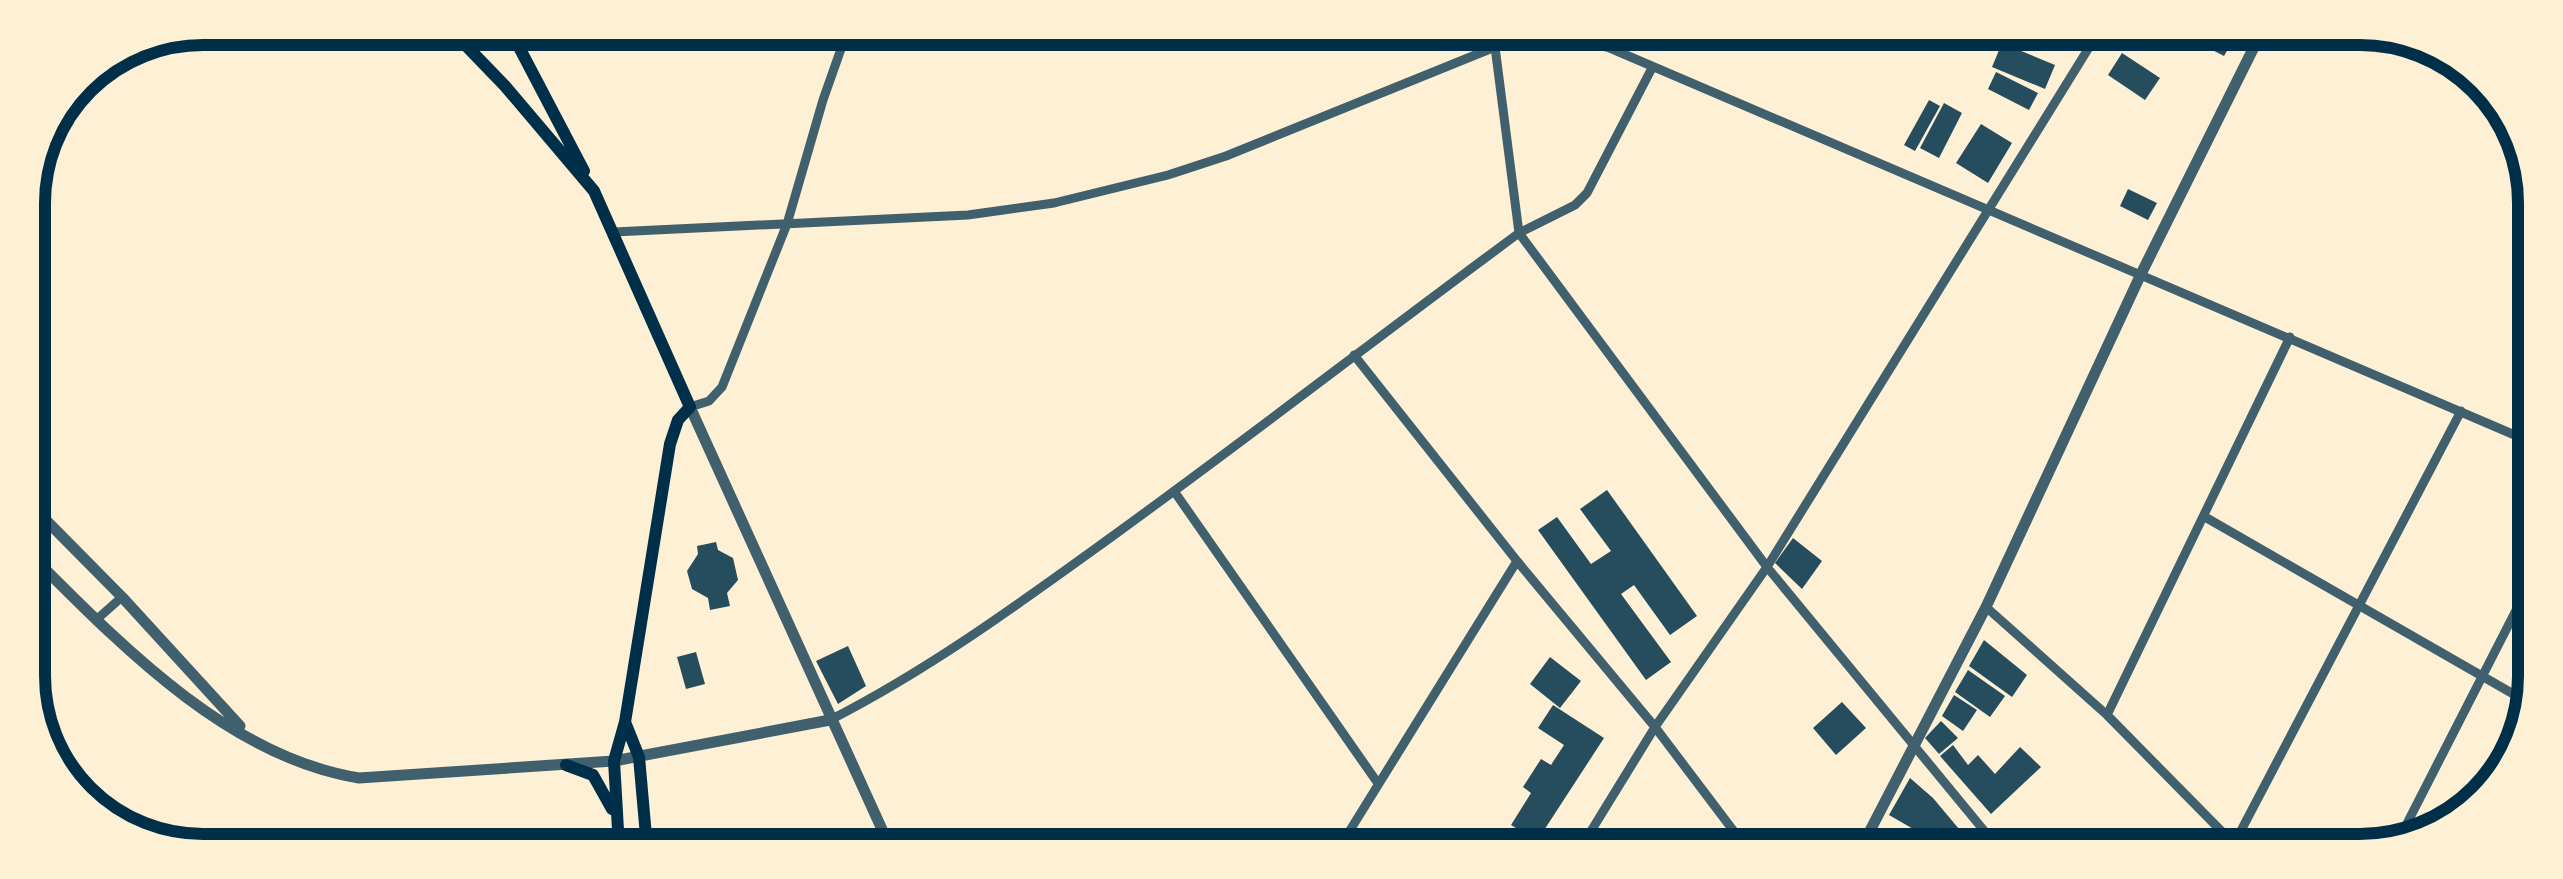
<svg xmlns="http://www.w3.org/2000/svg" width="2563" height="879" font-family="Lato,sans-serif">
  <style>
    .building { fill: #264d5e }
    .lines { fill: none; stroke-linecap: round; stroke-linejoin: round }
    .minor { stroke: #3f606c; stroke-width: 9 }
    .tertiary { stroke: #3f606c; stroke-width: 11 }
    .secondary { stroke: #003049; stroke-width: 12 }
    .rim { fill: none; stroke: #003049; stroke-width: 12 }
  </style>
  <rect width="100%" height="100%" fill="#fdf0d5"/>
  <path class="building" d="M2189,33H2210L2231,44L2224,56L2187,37Z
    M2002,43L2055,65L2045,89L1992,67Z
    M2122,53L2160,78L2145,100L2108,75Z
    M1996,72L2038,93L2029,110L1988,89Z
    M1929,100L1940,106L1915,151L1904,145Z
    M1944,103L1962,113L1939,158L1920,148Z
    M1981,124L2012,143L1988,183L1956,163Z
    M2128,189L2157,203L2148,220L2120,206Z
    M1607,490L1697,616L1670,635L1634,585L1621,594L1671,662L1646,680L1538,530L1557,517L1591,564L1611,551L1580,509Z
    M1793,538L1822,561L1802,589L1775,563Z
    M716,542L718,550L733,558L738,580L727,593L730,606L710,610L708,598L692,589L687,571L698,554L697,546Z
    M1984,640L2027,675L2012,697L1969,666Z
    M848,646L866,686L838,704L816,661Z
    M696,652L705,684L686,689L677,657Z
    M1550,657L1581,681L1560,708L1530,684Z
    M1968,670L2005,696L1990,717L1955,692Z
    M1954,695L1977,710L1963,731L1942,716Z
    M1842,702L1866,728L1836,755L1813,728Z
    M1553,705L1604,738L1537,841L1511,825L1531,793L1523,787L1541,759L1551,765L1564,745L1538,728Z
    M1941,721L1958,738L1939,754L1925,738Z
    M1953,745L1968,765L1978,755L1995,774L2020,747L2041,767L1991,814L1940,756Z
    M1910,778L1933,798L1959,829L1938,850H1933L1915,830L1889,815Z"/>
  <g class="lines">
    <path class="minor" d="M1570,31L2531,442
      M1495,47L1519,233L1767,567L2000,850
      M1606,47L1612,31
      M614,232L968,215L1054,203L1168,175L1226,156L1495,47V31
      M1354,355L1517,561L1655,727L1748,850
      M690,407L709,401L722,387L787,224L823,100L848,29
      M1174,491L1377,782
      M2205,517L2529,703
      M1986,607L2107,715L2241,851
      M96,620L122,597
      M2107,715L2290,337
      M830,720C930,669 1020,603 1110,538C1248,438 1382,334 1519,233L1575,205L1587,193L1652,68
      M2398,841L2530,583
      M2234,844L2461,411
      M1339,848L1517,561
      M1580,849L1655,727L1767,567L2098,33"/>
    <path class="tertiary" d="M690,407L890,847
      M30,504L122,597L240,726
      M30,554C120,644 228,757 359,778L614,761L830,720
      M1860,850L1986,607L2141,274L2261,33"/>
    <path class="secondary" d="M449,28L505,86L594,191L690,407L678,420L670,444L625,722L614,761L619,847
      M509,28L584,171
      M625,722L639,757L647,847
      M566,765L593,775L612,809"/>
  </g>
  <path d="M0 0H2563V879H0ZM203 45H2360A158 158 0 0 1 2518 203V676A158 158 0 0 1 2360 834H203A158 158 0 0 1 45 676V203A158 158 0 0 1 203 45Z" fill="#fdf0d5" fill-rule="evenodd"/>
  <path class="rim" d="M203 45H2360A158 158 0 0 1 2518 203V676A158 158 0 0 1 2360 834H203A158 158 0 0 1 45 676V203A158 158 0 0 1 203 45Z"/>
</svg>
